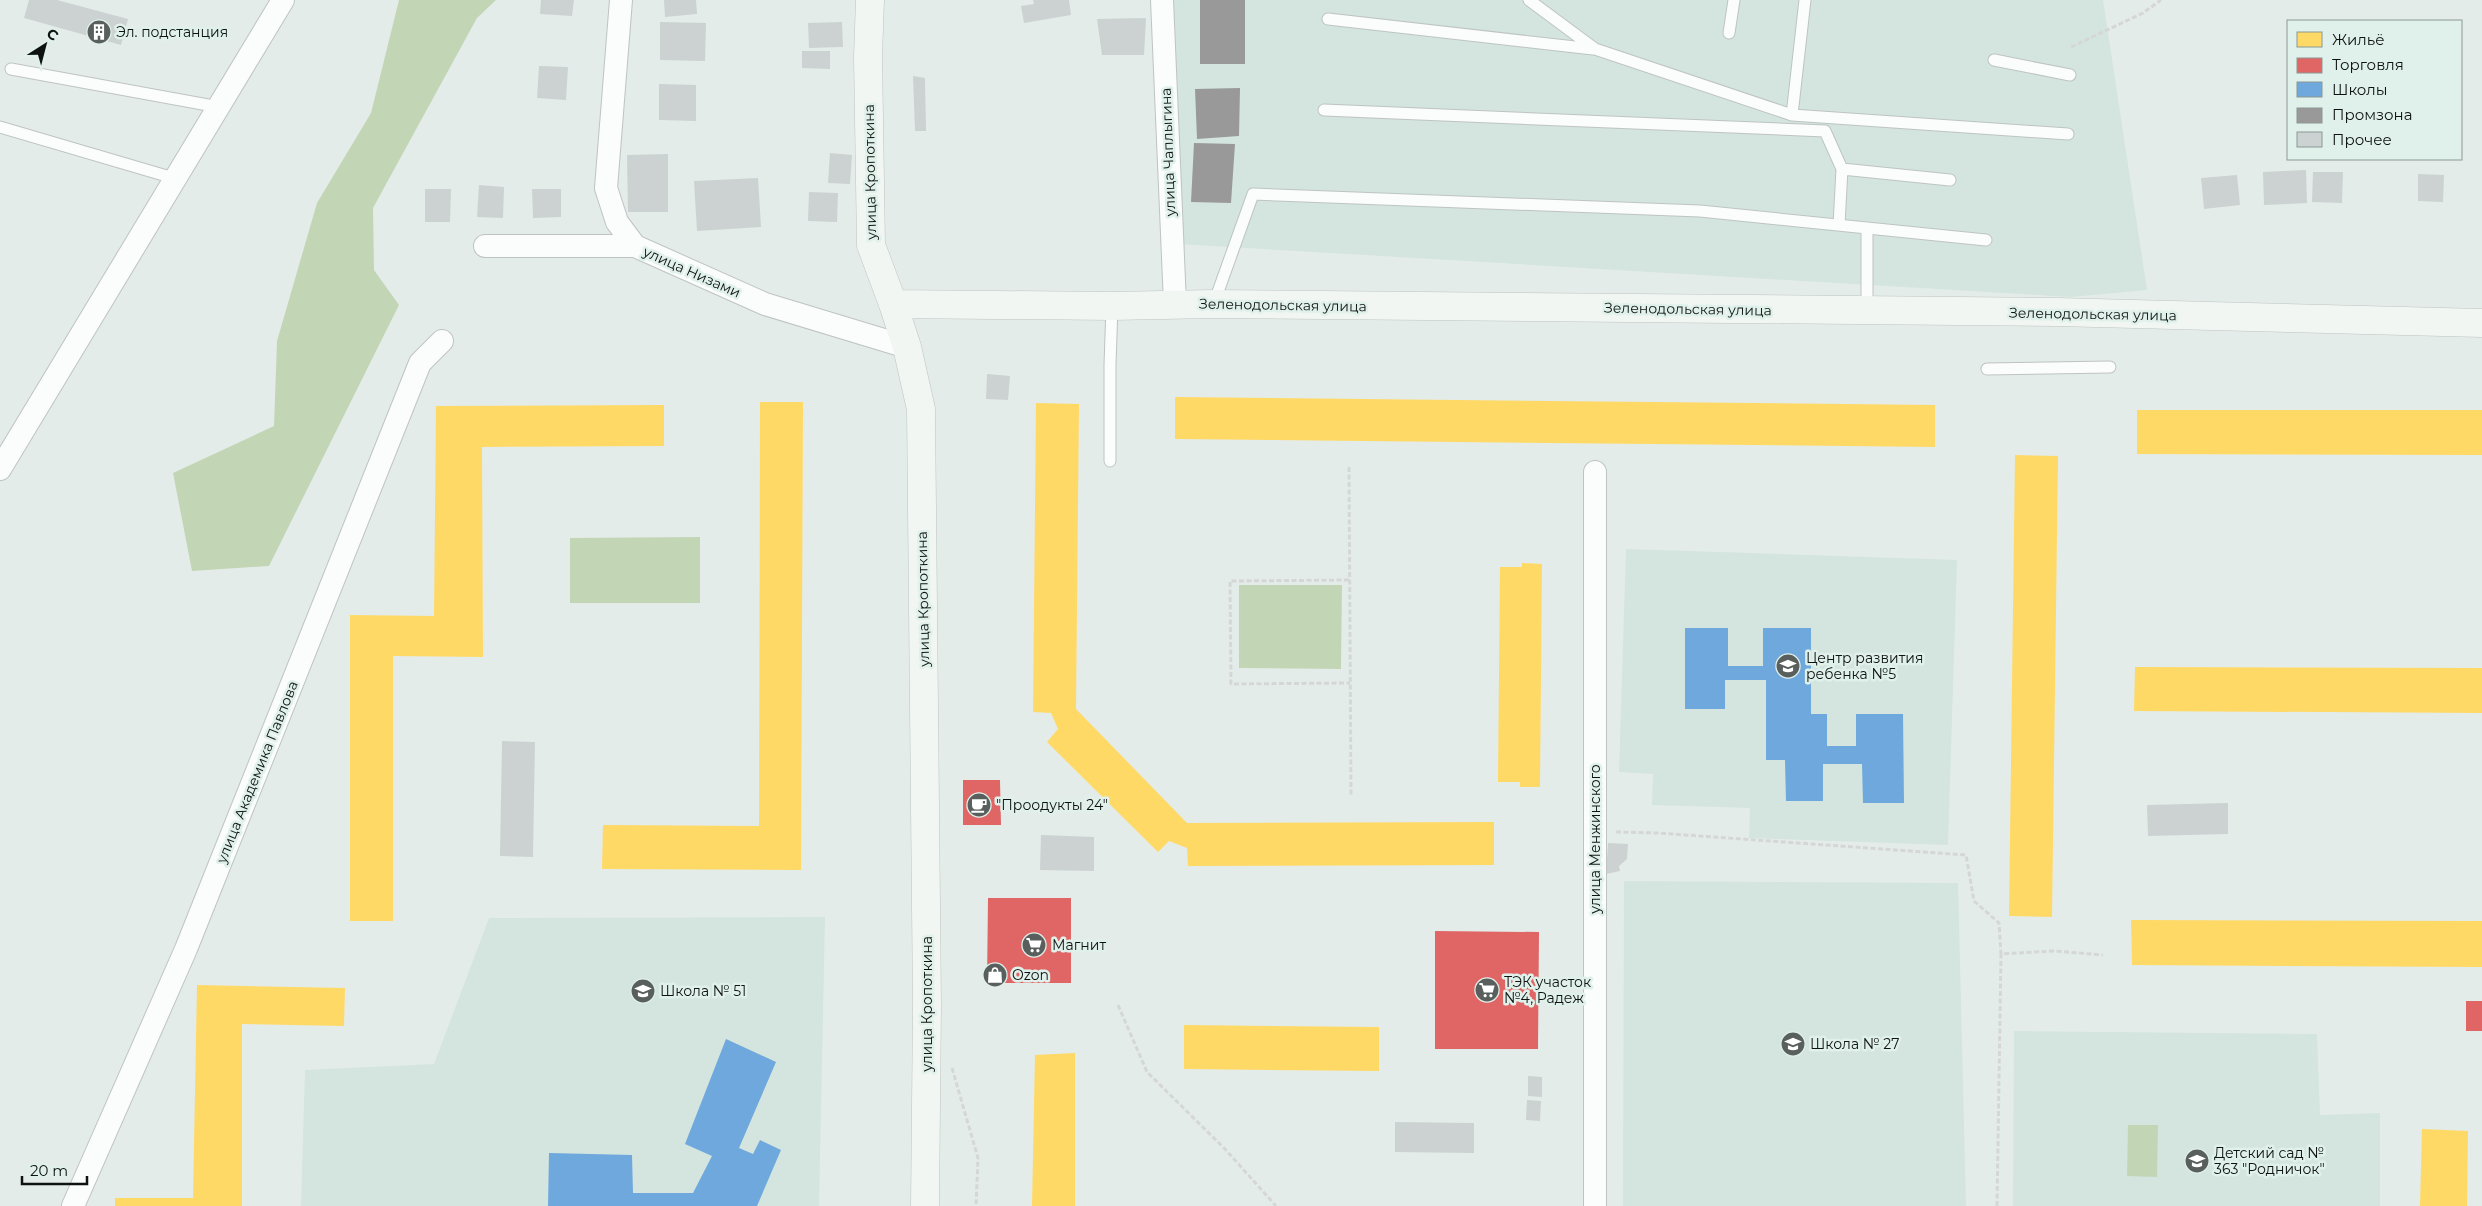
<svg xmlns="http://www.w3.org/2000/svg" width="2482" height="1206" font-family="Montserrat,sans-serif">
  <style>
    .built { fill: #d3e5de }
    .green { fill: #c2d6b6 }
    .homes { fill: #ffd966 }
    .shops { fill: #e06666 }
    .schools { fill: #6fa8dc }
    .industry { fill: #999 }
    .building { fill: #cbd2d1 }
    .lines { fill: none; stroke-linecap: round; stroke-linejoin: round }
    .lane-casing { stroke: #bec4c2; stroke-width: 13 }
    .street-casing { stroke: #bec4c2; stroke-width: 24 }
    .secondary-casing { stroke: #bec4c2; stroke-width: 29 }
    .path { stroke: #d5d7d6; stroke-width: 3; stroke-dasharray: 5 2.5; stroke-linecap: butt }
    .lane { stroke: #fbfcfc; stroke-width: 11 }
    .street { stroke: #fbfcfc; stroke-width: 22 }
    .secondary { stroke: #f1f6f3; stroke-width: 28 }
    .labels { text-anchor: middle; stroke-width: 5; stroke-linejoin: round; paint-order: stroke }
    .poi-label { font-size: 14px; fill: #0e1311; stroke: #e0f0ea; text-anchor: start }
    .street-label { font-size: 14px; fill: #0e1311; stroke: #e0f0ea }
  </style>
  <rect width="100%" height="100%" fill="#e4ece9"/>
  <path class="built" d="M1169,0H2103L2147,290L2071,297L1179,244Z
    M1626,549L1957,560L1948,845L1749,838L1750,808L1652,805L1653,774L1619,772Z
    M1624,881L1958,883L1966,1206H1623Z
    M825,917L819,1206H301L305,1070L434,1064L489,918Z
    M2014,1031L2317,1034L2320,1115L2380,1113V1206H2013Z"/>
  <path class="green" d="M399,0H496L477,18L373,208L374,270L399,305L269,566L192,571L173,473L274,426L277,341L317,203L371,113Z
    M700,537V603H570V538Z
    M1239,585H1342L1341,669L1239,668Z
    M2128,1125H2158L2157,1177L2127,1176Z"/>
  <path class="homes" d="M1175,397L1935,405V447L1175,439Z
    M760,402H803L801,870L602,869L603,825L759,826Z
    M1036,403L1079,404L1076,709L1187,823L1494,822V865L1188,866L1187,848L1169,841L1158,852L1047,742L1058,729L1051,713L1033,712Z
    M664,405V446L482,447L483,657L393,656V921H350V615L434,616L436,406Z
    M2137,410H2482V455L2137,454Z
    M2015,455L2058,456L2052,917L2009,916Z
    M1522,563L1542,564L1540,787H1520V782H1498L1500,567H1522Z
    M2135,667L2482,668V713L2134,711Z
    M2131,920L2482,921V967L2132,965Z
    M197,985L345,988L344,1026L242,1024V1206H115V1198H193Z
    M1184,1025L1379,1027V1071L1184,1069Z
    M1075,1053V1206H1032L1035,1055Z
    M2422,1129L2468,1131L2467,1206H2420Z"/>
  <path class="shops" d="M963,780H1000L1001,825H963Z
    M988,898H1071V983H987Z
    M1435,931L1539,932L1538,1049H1435Z
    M2466,1001H2482V1031H2466Z"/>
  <path class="schools" d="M1685,628H1728V666H1763V628H1811V714H1827V746H1856V714H1903L1904,803H1863L1862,764H1823V801H1786L1785,760H1766V680H1725V709H1685Z
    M726,1039L776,1062L739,1148L753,1154L760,1140L781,1150L757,1206H548L549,1153L632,1155L633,1193H693L712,1156L685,1144Z"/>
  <path class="industry" d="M1200,0H1245V64H1200Z
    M1240,88L1239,136L1197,139L1195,89Z
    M1194,143L1235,144L1231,203L1191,202Z"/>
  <path class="building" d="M29,0H57L128,19L121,45L24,18Z
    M541,0H574L572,16L540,14Z
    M664,0H696L697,14L665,17Z
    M1033,0H1069L1071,15L1024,23L1021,6L1034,4Z
    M1146,18L1144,55H1102L1097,19Z
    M660,22L706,23L705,61L660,60Z
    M842,22L843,47L809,48L808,23Z
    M802,51H830V69L802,68Z
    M539,66L568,67L566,100L537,98Z
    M913,76L925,78L926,131H915Z
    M659,84L696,85V121L659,120Z
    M830,153L852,155L850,184L828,183Z
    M668,154V212H628L627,155Z
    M2306,170L2307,203L2264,205L2263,172Z
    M2313,172H2343L2342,203L2312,202Z
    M2418,174L2444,175L2443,202L2418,201Z
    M2237,175L2240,205L2204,209L2201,178Z
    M758,178L761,227L697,231L694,181Z
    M479,185L504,187L503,218L477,217Z
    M425,189H451L450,222H425Z
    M532,189H561V217L533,218Z
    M809,192L838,193L837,222L808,221Z
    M987,374L1010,376L1008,400L986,399Z
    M502,741L535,742L533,857L500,856Z
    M2228,803V834L2148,836L2147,805Z
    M1041,835L1094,837V871L1040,870Z
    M1608,843L1628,844L1627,859L1619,866L1620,871L1606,874Z
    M1528,1076L1542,1077V1097L1528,1096Z
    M1527,1100L1541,1101L1540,1121L1526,1120Z
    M1395,1122L1474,1123V1153L1395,1152Z"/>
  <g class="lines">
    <defs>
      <path id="lane" d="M1529,0L1595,49L1792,115
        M1805,0L1792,115L2068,134
        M1328,19L1593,49
        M1729,33L1734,0
        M1994,60L2070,75
        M11,69L219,107
        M1324,110L1825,131L1842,169L1950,180
        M0,127L177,179
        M1839,225L1842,169
        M1867,228V311
        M1214,303L1253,194L1700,211L1986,240
        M1987,369L2110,367
        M1110,461V365L1112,306"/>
      <path id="street" d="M621,0L606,188L617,222L635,246L765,304L907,347
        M1162,0L1175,304
        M485,246H635
        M0,469L283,0
        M1595,472V1206
        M73,1206L186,949L420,363L442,341"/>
      <path id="secondary" d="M870,0L868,57L871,245L893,304L907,347L921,409L927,1005L925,1206
        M893,304L1112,306L1213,304L2057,312L2482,323"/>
    </defs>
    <use href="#lane" class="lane-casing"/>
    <use href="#street" class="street-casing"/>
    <use href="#secondary" class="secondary-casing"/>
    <path class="path" d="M2071,47L2143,13L2161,0
      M1349,467L1351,796
      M1349,580L1230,581L1231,684L1350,683
      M1616,832L1658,833L1966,855L1974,901L1999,923L2001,954L2054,951L2103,955
      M1118,1005L1147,1072L1225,1149L1276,1206
      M952,1068L978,1158L976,1206
      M1997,1206L2001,954"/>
    <use href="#lane" class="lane"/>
    <use href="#street" class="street"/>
    <use href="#secondary" class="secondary"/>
  </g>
  <defs>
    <symbol id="building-disc" viewBox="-11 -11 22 22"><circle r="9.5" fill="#595f5d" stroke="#e0f0ea"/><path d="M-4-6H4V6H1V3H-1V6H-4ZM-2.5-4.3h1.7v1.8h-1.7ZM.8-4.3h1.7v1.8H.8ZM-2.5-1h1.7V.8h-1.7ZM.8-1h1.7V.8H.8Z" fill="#fff"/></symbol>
    <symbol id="school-disc" viewBox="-11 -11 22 22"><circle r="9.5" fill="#595f5d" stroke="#e0f0ea"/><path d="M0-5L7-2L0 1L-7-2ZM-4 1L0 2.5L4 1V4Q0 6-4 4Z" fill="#fff"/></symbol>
    <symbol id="cafe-disc" viewBox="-11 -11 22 22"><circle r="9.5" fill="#595f5d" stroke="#e0f0ea"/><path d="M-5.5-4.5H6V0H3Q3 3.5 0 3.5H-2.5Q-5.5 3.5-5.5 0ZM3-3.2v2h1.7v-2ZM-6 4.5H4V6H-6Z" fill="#fff"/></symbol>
    <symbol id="supermarket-disc" viewBox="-11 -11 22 22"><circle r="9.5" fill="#595f5d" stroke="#e0f0ea"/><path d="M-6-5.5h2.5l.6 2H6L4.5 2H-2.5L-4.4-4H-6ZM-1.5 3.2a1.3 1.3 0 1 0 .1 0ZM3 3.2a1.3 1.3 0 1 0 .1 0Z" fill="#fff"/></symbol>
    <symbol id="shop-disc" viewBox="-11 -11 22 22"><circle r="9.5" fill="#595f5d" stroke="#e0f0ea"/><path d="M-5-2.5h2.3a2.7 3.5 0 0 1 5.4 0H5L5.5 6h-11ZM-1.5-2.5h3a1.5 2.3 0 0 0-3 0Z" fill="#fff"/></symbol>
  </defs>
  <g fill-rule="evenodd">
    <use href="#building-disc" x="85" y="18" width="28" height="28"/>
    <use href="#school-disc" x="1774" y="652" width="28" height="28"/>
    <use href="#cafe-disc" x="965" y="791" width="28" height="28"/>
    <use href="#supermarket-disc" x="1020" y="931" width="28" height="28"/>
    <use href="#shop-disc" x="981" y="961" width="28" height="28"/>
    <use href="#supermarket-disc" x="1473" y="976" width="28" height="28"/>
    <use href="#school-disc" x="629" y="977" width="28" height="28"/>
    <use href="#school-disc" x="1779" y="1030" width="28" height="28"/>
    <use href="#school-disc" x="2183" y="1147" width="28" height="28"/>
  </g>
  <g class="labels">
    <g class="poi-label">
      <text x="116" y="37">Эл. подстанция</text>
      <text x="1806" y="663">Центр развития<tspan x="1806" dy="16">ребенка №5</tspan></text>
      <text x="996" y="810">"Проодукты 24"</text>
      <text x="1052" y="950">Магнит</text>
      <text x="1012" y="980">Ozon</text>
      <text x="1504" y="987">ТЭК участок<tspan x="1504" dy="16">№4, Радеж</tspan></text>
      <text x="660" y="996">Школа № 51</text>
      <text x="1810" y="1049">Школа № 27</text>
      <text x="2214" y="1158">Детский сад №<tspan x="2214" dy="16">363 "Родничок"</tspan></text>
    </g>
    <g class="street-label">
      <text transform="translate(1168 152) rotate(-92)" y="5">улица Чаплыгина</text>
      <text transform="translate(870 172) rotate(-91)" y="5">улица Кропоткина</text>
      <text transform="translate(692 272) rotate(24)" y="5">улица Низами</text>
      <text transform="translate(1283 305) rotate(1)" y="5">Зеленодольская улица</text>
      <text transform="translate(1688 309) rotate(1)" y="5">Зеленодольская улица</text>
      <text transform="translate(2093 314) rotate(1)" y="5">Зеленодольская улица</text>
      <text transform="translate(923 599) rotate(-91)" y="5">улица Кропоткина</text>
      <text transform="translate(257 772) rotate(-68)" y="5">улица Академика Павлова</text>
      <text transform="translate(1595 839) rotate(-90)" y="5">улица Менжинского</text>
      <text transform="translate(927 1004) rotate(-90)" y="5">улица Кропоткина</text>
    </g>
  </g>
  <rect x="2287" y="20" width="175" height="140" fill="#e0f0ea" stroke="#8c9893"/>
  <rect x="2297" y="32" width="25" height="15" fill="#ffd966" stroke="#8c9893"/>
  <text x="2332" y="45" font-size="15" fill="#0e1311">Жильё</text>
  <rect x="2297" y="58" width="25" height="15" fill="#e06666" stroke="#8c9893"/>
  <text x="2332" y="70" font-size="15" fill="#0e1311">Торговля</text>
  <rect x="2297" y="82" width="25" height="15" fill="#6fa8dc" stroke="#8c9893"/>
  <text x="2332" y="95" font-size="15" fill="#0e1311">Школы</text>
  <rect x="2297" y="108" width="25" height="15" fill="#999999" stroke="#8c9893"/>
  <text x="2332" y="120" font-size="15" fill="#0e1311">Промзона</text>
  <rect x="2297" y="132" width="25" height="15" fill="#cbd2d1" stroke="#8c9893"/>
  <text x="2332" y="145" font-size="15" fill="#0e1311">Прочее</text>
  <g transform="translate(45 45) rotate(36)" stroke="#e0f0ea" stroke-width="4" paint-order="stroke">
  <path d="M0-4L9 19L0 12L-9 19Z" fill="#0e1311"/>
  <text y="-8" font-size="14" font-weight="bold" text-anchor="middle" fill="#0e1311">С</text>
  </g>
  <path d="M22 1176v8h65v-8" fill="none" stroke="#0e1311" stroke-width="2.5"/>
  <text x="30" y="1176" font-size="15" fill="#0e1311" stroke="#e0f0ea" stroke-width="4" paint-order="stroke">20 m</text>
</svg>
